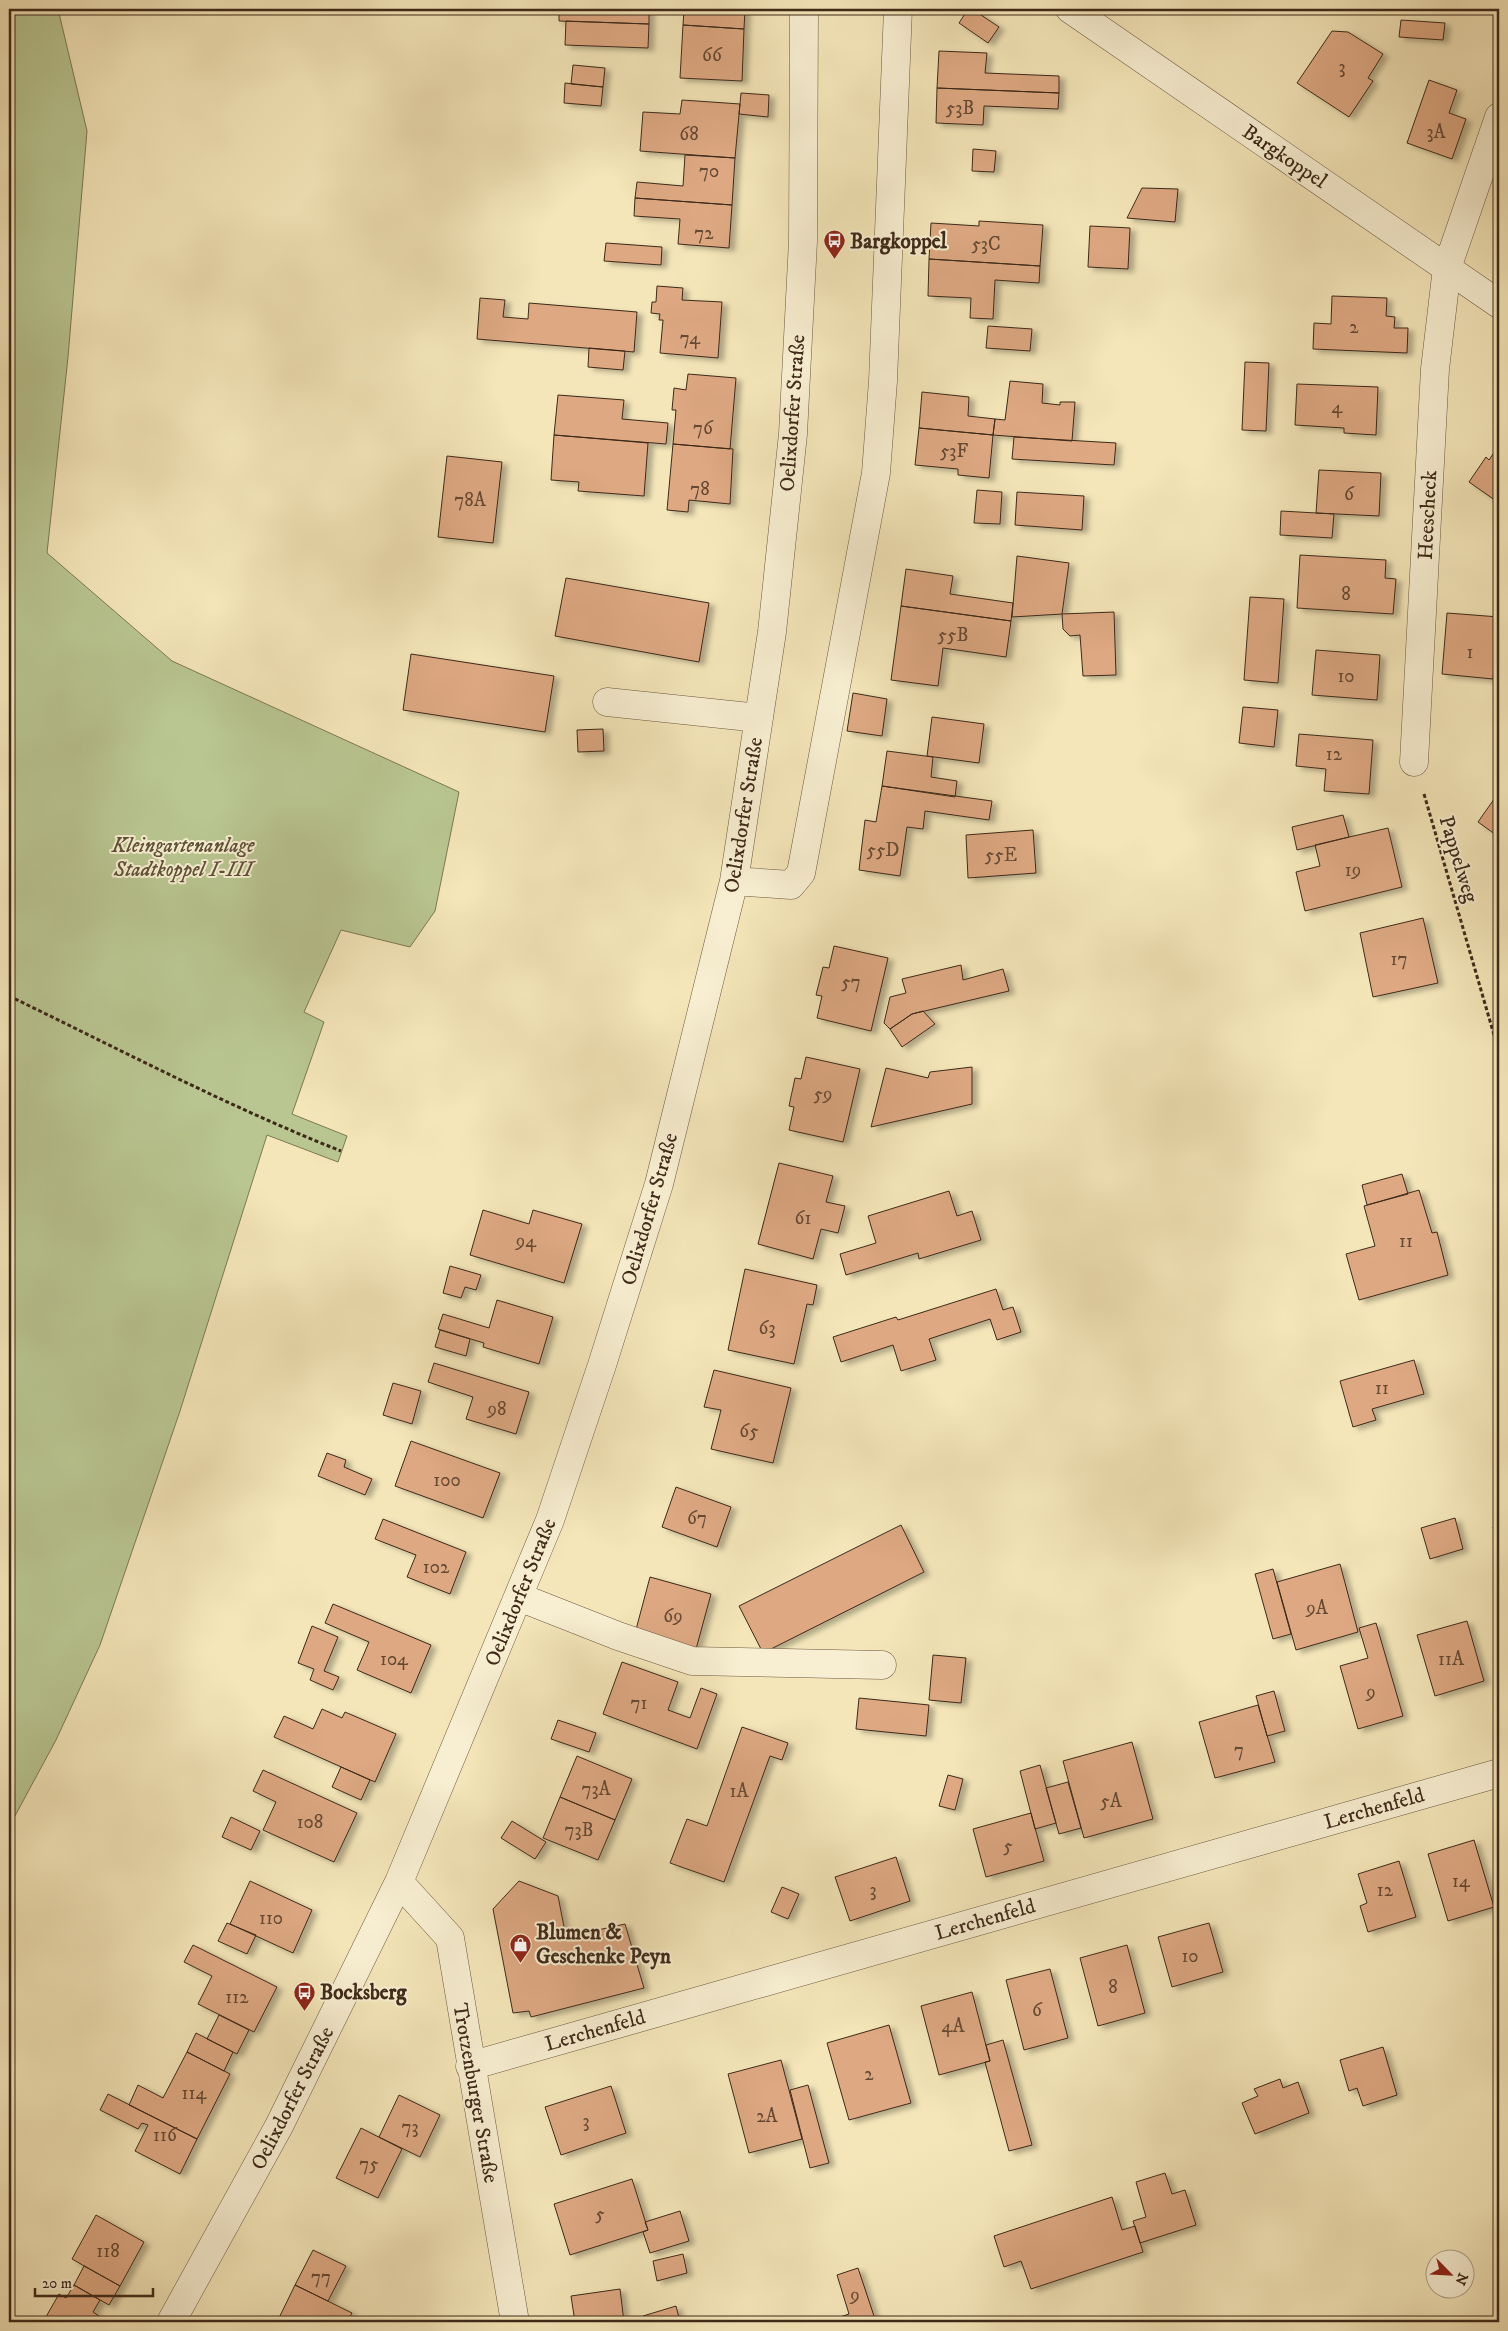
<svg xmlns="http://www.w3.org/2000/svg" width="1508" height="2331" font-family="'IM FELL DW Pica',serif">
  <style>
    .green { fill: #b9c691; stroke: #7c7855 }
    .building { fill: #dda882; stroke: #3e2919; filter: url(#shadow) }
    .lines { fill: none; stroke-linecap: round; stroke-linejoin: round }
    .minor-casing { stroke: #6c5841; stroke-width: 29 }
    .path { stroke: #3e2919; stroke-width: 3; stroke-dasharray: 4 2.5; stroke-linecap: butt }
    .minor { stroke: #f8efd2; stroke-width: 28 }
    .labels { text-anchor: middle; stroke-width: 4; stroke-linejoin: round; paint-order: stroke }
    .number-label { font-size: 19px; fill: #664933 }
    .street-label { font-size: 21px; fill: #3e2919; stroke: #f8efd2 }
    .poi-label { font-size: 21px; font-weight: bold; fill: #3e2919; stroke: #f8efd2; text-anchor: start }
    .park-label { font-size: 21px; font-style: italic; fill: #5d5037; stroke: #f8efd2 }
  </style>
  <defs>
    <filter id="shadow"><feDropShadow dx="5.5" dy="3" stdDeviation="2.5" flood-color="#0004"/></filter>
  </defs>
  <rect width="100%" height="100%" fill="#f4e6b9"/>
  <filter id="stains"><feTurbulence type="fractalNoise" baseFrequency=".004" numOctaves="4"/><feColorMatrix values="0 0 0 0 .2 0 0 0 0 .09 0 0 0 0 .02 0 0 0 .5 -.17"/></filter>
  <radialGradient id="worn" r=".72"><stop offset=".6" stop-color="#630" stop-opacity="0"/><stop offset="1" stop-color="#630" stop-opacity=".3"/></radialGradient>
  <path class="green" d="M9,9H58L87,131L68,357L47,553L172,661L459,792L435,911L410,947L341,930L304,1012L324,1022L292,1114L347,1136L338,1162L267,1135L180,1411L100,1645L56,1740L9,1827Z"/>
  <path class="building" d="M559,9H649V24L559,21Z
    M684,9H745L744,29L683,25Z
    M968,9H972L999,27L988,43L959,23Z
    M1401,20L1445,23L1443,40L1399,37Z
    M566,21L649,24L648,48L565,45Z
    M683,25L744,29L742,81L680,78Z
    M1332,31L1348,32L1383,54L1368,78L1373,81L1349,117L1297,83Z
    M939,51L987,53L985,73L1059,76V93L937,88Z
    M573,65L605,68L603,87L571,84Z
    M1429,80L1457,90L1449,113L1466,119L1452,159L1407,143Z
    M565,83L603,87L601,106L564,103Z
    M937,88L1059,93L1058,109L984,106L983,125L936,123Z
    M741,93L769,95L768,117L739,114Z
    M682,100L740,104L735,158L640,151L643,112L680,114Z
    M973,149L996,151L994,172L972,171Z
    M685,155L735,158L732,205L635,198L637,182L683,186Z
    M1142,188L1178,189L1175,222L1127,218Z
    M635,198L732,205L729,248L678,244L680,219L634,216Z
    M979,221L1043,225L1040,266L929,259L931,223L979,226Z
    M1090,226L1130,228L1128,269L1088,267Z
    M606,243L662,247L661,265L604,261Z
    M929,259L1040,266L1039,283L995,280L993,319L970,318L971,298L928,296Z
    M657,286L683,288L682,300L722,302L718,358L660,353L663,320H659L660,314L651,313L652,302H656Z
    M1332,296L1387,298L1386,316L1395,317L1394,328H1408L1407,353L1313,349L1314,323L1331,324Z
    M480,298L505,300L503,317L528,319L529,303L637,312L634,352L477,339Z
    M988,326L1032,329L1030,351L986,348Z
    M589,348L625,351L623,370L588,367Z
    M1245,362L1269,363L1266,431L1242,430Z
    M688,374L736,378L730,449L673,444L676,410H672L674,388L686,390Z
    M1010,381L1043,384L1042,403L1060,405V402H1075L1072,441L993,435L995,419L1005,420Z
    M1297,384L1378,387L1376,435L1344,433V428L1295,425Z
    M922,392L969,397L968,416L995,419L993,435L919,428Z
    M558,395L624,400L622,419L668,423L666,444L554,435Z
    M919,428L993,435L989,478L958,475V469L915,465Z
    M554,435L648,443L644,496L578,491L579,482L551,480Z
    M1014,437L1116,443L1114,465L1012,459Z
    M673,444L733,449L730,504L689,500L688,512L667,510Z
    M1499,445V503L1469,482L1486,457L1489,460Z
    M447,456L502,462L493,543L438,537Z
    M1319,470L1381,473L1379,516L1316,513Z
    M977,490L1002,492L1000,524L974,523Z
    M1017,492L1084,496L1082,530L1015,525Z
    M1281,511L1334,514L1332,538L1280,535Z
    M1300,555L1386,560L1385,578L1396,579L1393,614L1297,608Z
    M1017,556L1069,563L1062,614L1012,617Z
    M906,569L953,576L950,594L1013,603L1011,621L901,606Z
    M566,578L709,603L699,662L555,636Z
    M1250,597L1284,599L1278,683L1244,680Z
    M901,606L1011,621L1006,657L943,648L938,686L891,680Z
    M1114,612L1116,675L1083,676L1080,635L1070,636L1063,629L1062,614Z
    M1447,613L1499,617L1493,679L1442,674Z
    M1316,650L1380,655L1377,700L1312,695Z
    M411,654L554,676L545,732L403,710Z
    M853,693L887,699L882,736L847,731Z
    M1243,707L1278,710L1274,747L1239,743Z
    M932,717L984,724L979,763L927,756Z
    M603,729L604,751L578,752L577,730Z
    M1299,734L1373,740L1369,794L1324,791L1326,769L1296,766Z
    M887,751L933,757L931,777L957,781L955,797L882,786Z
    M882,786L992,801L989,820L925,811L923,829L907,827L900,876L859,870L865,820L876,822Z
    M1499,792V837L1478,822Z
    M1343,815L1349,837L1297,850L1292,827Z
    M1388,828L1402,887L1305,911L1296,872L1320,866L1315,845Z
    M1033,830L1036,873L968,878L966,835Z
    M1423,918L1438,983L1373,997L1360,933Z
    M834,946L888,958L871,1031L817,1018L822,996L816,995L823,967L829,968Z
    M961,965L963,980L1003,969L1009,991L912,1014L890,1029L884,1023L890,997L906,993L902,979Z
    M923,1011L935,1024L902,1047L890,1029L912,1014Z
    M806,1057L860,1069L843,1142L789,1130L794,1107L789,1106L795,1078L801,1079Z
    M972,1067V1104L871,1127L886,1068L928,1078L930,1072Z
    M779,1163L833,1176L826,1202L845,1206L838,1233L821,1229L813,1259L758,1244Z
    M1402,1174L1408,1194L1367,1205L1362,1185Z
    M1419,1190L1432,1233L1437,1232L1448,1275L1359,1300L1346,1254L1375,1246L1364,1206Z
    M949,1191L957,1216L972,1211L981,1240L919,1259L918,1253L846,1275L840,1254L876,1243L868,1216Z
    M483,1210L529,1224L533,1210L582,1224L564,1283L470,1255Z
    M450,1266L481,1275L476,1290L465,1287L461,1298L443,1293Z
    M745,1269L817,1285L813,1305L807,1304L794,1364L728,1350Z
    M996,1289L1003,1310L1013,1307L1021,1332L997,1340L990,1319L929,1339L936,1360L901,1371L893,1345L841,1362L833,1337L896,1317L898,1320Z
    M497,1300L553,1317L539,1364L483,1347L484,1343L438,1329L443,1314L489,1328Z
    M440,1330L470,1339L466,1356L435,1347Z
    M1414,1360L1424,1394L1372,1409L1376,1420L1353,1427L1340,1381Z
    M434,1363L529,1392L516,1434L466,1419L473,1397L428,1382Z
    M714,1370L791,1388L773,1463L711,1449L721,1410L704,1407Z
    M393,1383L421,1391L412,1424L383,1415Z
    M411,1441L500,1473L483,1518L395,1486Z
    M327,1453L346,1460L344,1467L372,1479L365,1495L318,1476Z
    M676,1487L731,1507L717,1547L662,1527Z
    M1455,1518L1463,1549L1430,1559L1421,1528Z
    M383,1519L466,1552L450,1594L407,1577L416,1555L375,1539Z
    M901,1525L924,1572L763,1653L739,1606Z
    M1499,1526V1549L1493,1527Z
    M1340,1564L1358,1632L1296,1650L1277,1582Z
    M1273,1569L1291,1634L1273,1639L1255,1574Z
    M650,1577L711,1594L695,1653L634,1637Z
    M333,1604L431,1645L411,1693L357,1670L369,1642L325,1623Z
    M1467,1621L1484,1681L1435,1696L1417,1635Z
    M1376,1623L1403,1716L1358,1729L1340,1666L1368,1658L1359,1628Z
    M312,1626L338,1637L324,1671L339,1677L333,1690L310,1680L314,1669L298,1663Z
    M933,1655L966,1658L961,1703L929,1700Z
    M622,1662L678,1682L668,1710L690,1718L701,1688L717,1694L697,1749L603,1714Z
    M1274,1691L1285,1731L1267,1736L1256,1696Z
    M859,1698L929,1705L926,1736L856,1729Z
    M1258,1705L1275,1762L1215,1778L1199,1722Z
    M322,1709L342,1718L345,1712L396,1734L375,1782L274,1737L284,1716L313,1729Z
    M558,1720L596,1733L589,1752L551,1739Z
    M742,1727L788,1743L782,1760L770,1756L724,1882L670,1863L687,1819L707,1826Z
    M1132,1742L1153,1819L1084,1838L1063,1761Z
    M577,1756L632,1779L615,1820L560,1797Z
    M1040,1765L1056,1823L1035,1829L1020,1771Z
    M341,1767L370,1780L361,1800L332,1787Z
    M263,1770L357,1813L334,1862L263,1830L276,1802L253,1791Z
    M948,1775L963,1779L955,1810L939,1806Z
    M1068,1782L1081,1828L1059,1834L1046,1788Z
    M560,1797L615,1820L598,1860L543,1838Z
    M1031,1813L1044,1861L986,1877L973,1829Z
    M231,1817L260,1831L251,1850L222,1837Z
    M512,1821L546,1842L535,1859L501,1838Z
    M1474,1840L1494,1907L1448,1921L1428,1854Z
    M896,1857L910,1901L850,1921L835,1877Z
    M1399,1861L1416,1917L1368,1932L1360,1906L1367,1903L1358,1874Z
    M250,1881L312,1910L293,1953L230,1924Z
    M519,1881L558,1896L566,1937L625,1924L644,1988L531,2017L529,2011L513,2013L493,1909Z
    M782,1887L799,1894L788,1919L771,1912Z
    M227,1923L256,1935L247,1954L218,1941Z
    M1209,1923L1223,1972L1172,1987L1158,1937Z
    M193,1945L277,1987L254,2032L198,2004L212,1976L184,1962Z
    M1127,1945L1145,2013L1098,2026L1080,1958Z
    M1050,1969L1068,2038L1024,2050L1006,1980Z
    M972,1992L990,2061L939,2075L921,2006Z
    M219,2015L249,2030L237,2054L207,2039Z
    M889,2025L911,2103L849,2120L827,2043Z
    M196,2033L233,2052L224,2071L187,2052Z
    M1003,2040L1032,2145L1009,2151L985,2062L990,2061L986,2045Z
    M1383,2047L1397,2095L1363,2106L1357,2088L1349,2091L1340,2060Z
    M187,2052L230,2074L197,2139L129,2105L138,2085L163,2098Z
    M781,2060L802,2139L749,2153L728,2074Z
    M1280,2079L1283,2088L1298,2082L1309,2113L1255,2134L1242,2103L1258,2096L1254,2089Z
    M808,2085L829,2163L810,2168L790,2090Z
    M611,2086L626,2133L561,2155L545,2107Z
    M108,2094L197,2139L180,2174L135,2151L148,2125L142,2123L138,2129L100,2110Z
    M399,2095L440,2115L420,2157L379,2137Z
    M361,2128L402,2149L378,2198L336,2178Z
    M1165,2173L1172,2194L1185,2190L1196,2225L1140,2243L1133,2221L1146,2217L1136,2182Z
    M632,2179L648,2230L570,2255L554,2204Z
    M1112,2197L1122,2230L1135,2226L1143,2252L1031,2289L1021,2261L1004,2267L994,2236Z
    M680,2211L689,2241L650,2253L643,2232L648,2230L645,2222Z
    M96,2215L144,2242L120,2286L72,2259Z
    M313,2250L346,2266L328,2301L295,2285Z
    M683,2254L687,2273L657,2281L653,2261Z
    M84,2266L120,2286L109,2305L74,2285Z
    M858,2268L876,2322H825L849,2314L837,2275Z
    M74,2285L100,2300L93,2312L99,2316L96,2322H43L59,2294L66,2298Z
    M295,2285L352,2313L347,2322H283L278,2320Z
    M620,2289L624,2322H575L571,2296Z
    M676,2306L680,2322H645L643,2316Z"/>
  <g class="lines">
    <defs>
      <path id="minor" d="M1070,9L1499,304
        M607,702L759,718
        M1414,762L1435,369L1447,268L1499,117
        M734,881L791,885L801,873L876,473L883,381L898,9
        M519,1597L618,1636L692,1661L882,1665
        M399,1882L450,1938L515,2322
        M470,2066L1499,1773
        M171,2322L279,2126L399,1882L550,1520L602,1365L659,1184L734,881L772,632L793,434L803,241L804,9"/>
    </defs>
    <use href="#minor" class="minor-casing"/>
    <path class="path" d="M1424,794L1499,1052
      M9,996C119,1049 227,1106 341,1151"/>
    <use href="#minor" class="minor"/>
  </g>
  <defs>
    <symbol id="bus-pin" viewBox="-11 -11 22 30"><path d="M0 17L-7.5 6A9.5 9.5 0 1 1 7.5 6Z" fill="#8f2418" stroke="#f8efd2"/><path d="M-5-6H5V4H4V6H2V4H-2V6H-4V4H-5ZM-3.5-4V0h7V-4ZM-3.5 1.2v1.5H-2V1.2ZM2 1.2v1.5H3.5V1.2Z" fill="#fff"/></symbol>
    <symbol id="shop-pin" viewBox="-11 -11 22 30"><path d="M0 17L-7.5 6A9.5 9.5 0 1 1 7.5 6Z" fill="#8f2418" stroke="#f8efd2"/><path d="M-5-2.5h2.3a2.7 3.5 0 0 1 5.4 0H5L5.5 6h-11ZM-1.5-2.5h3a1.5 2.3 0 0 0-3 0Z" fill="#fff"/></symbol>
  </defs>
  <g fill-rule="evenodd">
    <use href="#bus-pin" x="822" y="228" width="25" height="34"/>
    <use href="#shop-pin" x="508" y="1932" width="25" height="34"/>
    <use href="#bus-pin" x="292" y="1980" width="25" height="34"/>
  </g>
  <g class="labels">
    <g class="number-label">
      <text x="712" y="61">66</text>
      <text x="1342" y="73">3</text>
      <text x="960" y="114">53B</text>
      <text x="1436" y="138">3A</text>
      <text x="689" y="140">68</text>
      <text x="709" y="177">70</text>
      <text x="704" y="239">72</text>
      <text x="986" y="250">53C</text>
      <text x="1354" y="333">2</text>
      <text x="690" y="344">74</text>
      <text x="1337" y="413">4</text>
      <text x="703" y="434">76</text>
      <text x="954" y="457">53F</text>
      <text x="700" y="495">78</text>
      <text x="1349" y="500">6</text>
      <text x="470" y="506">78A</text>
      <text x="1346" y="600">8</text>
      <text x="953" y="641">55B</text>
      <text x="1470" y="658">1</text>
      <text x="1346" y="682">10</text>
      <text x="1334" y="760">12</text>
      <text x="883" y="856">55D</text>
      <text x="1001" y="861">55E</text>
      <text x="1353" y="876">19</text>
      <text x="1399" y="965">17</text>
      <text x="851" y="988">57</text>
      <text x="823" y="1100">59</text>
      <text x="803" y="1224">61</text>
      <text x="526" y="1247">94</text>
      <text x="1406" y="1247">11</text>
      <text x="767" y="1334">63</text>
      <text x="1382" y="1394">11</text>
      <text x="497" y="1415">98</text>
      <text x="749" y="1437">65</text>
      <text x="447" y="1486">100</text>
      <text x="697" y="1524">67</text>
      <text x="436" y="1573">102</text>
      <text x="1317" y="1614">9A</text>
      <text x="673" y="1622">69</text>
      <text x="394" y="1665">104</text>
      <text x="1451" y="1665">11A</text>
      <text x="1371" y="1698">9</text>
      <text x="639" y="1709">71</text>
      <text x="1239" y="1756">7</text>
      <text x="596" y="1795">73A</text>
      <text x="739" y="1797">1A</text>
      <text x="1111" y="1807">5A</text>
      <text x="310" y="1828">108</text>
      <text x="579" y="1836">73B</text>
      <text x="1008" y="1852">5</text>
      <text x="1461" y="1887">14</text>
      <text x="873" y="1896">3</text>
      <text x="1385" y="1896">12</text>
      <text x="271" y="1924">110</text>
      <text x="1190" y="1962">10</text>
      <text x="1113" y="1993">8</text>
      <text x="237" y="2003">112</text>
      <text x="1037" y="2016">6</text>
      <text x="953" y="2032">4A</text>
      <text x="869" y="2080">2</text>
      <text x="194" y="2099">114</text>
      <text x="767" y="2122">2A</text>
      <text x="586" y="2127">3</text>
      <text x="410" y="2133">73</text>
      <text x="165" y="2141">116</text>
      <text x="369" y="2170">75</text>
      <text x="600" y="2220">5</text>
      <text x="108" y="2257">118</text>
      <text x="321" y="2283">77</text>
      <text x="855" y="2301">9</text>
    </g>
    <g class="street-label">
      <text transform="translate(1285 156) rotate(34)" y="7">Bargkoppel</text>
      <text transform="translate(792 413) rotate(-86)" y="7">Oelixdorfer Straße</text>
      <text transform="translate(1427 515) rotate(-87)" y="7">Heescheck</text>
      <text transform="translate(743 815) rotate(-81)" y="7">Oelixdorfer Straße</text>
      <text transform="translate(1459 859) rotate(73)" y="7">Pappelweg</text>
      <text transform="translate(649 1209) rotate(-74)" y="7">Oelixdorfer Straße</text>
      <text transform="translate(520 1592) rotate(-68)" y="7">Oelixdorfer Straße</text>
      <text transform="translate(1374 1808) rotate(-16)" y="7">Lerchenfeld</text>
      <text transform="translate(985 1919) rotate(-16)" y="7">Lerchenfeld</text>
      <text transform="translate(595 2030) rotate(-16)" y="7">Lerchenfeld</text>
      <text transform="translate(476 2093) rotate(80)" y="7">Trotzenburger Straße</text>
      <text transform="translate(292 2098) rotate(-63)" y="7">Oelixdorfer Straße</text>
    </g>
    <g class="poi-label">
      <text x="850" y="248">Bargkoppel</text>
      <text x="536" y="1939">Blumen &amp;<tspan x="536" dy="24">Geschenke Peyn</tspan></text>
      <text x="320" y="1999">Bocksberg</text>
    </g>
    <g class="park-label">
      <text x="183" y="852">Kleingartenanlage<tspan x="183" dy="24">Stadtkoppel I-III</tspan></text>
    </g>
  </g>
  <rect width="1508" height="2331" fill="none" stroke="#f4e6b9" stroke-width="30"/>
  <rect x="10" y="10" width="1488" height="2311" fill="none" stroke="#3e2919" stroke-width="2.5"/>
  <rect x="15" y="15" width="1478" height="2301" fill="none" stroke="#3e2919"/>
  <g transform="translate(1450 2274) rotate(114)"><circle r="24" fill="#f8efd2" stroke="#aea088"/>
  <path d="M0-4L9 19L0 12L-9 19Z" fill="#8f2418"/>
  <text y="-8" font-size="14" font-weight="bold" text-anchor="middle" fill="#3e2919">N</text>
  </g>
  <path d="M35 2288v8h118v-8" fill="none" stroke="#3e2919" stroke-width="2.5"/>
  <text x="42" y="2288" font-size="15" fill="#3e2919" stroke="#f8efd2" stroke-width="4" paint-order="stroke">20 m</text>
  <rect width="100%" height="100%" filter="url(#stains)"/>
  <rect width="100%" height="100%" fill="url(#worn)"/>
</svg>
